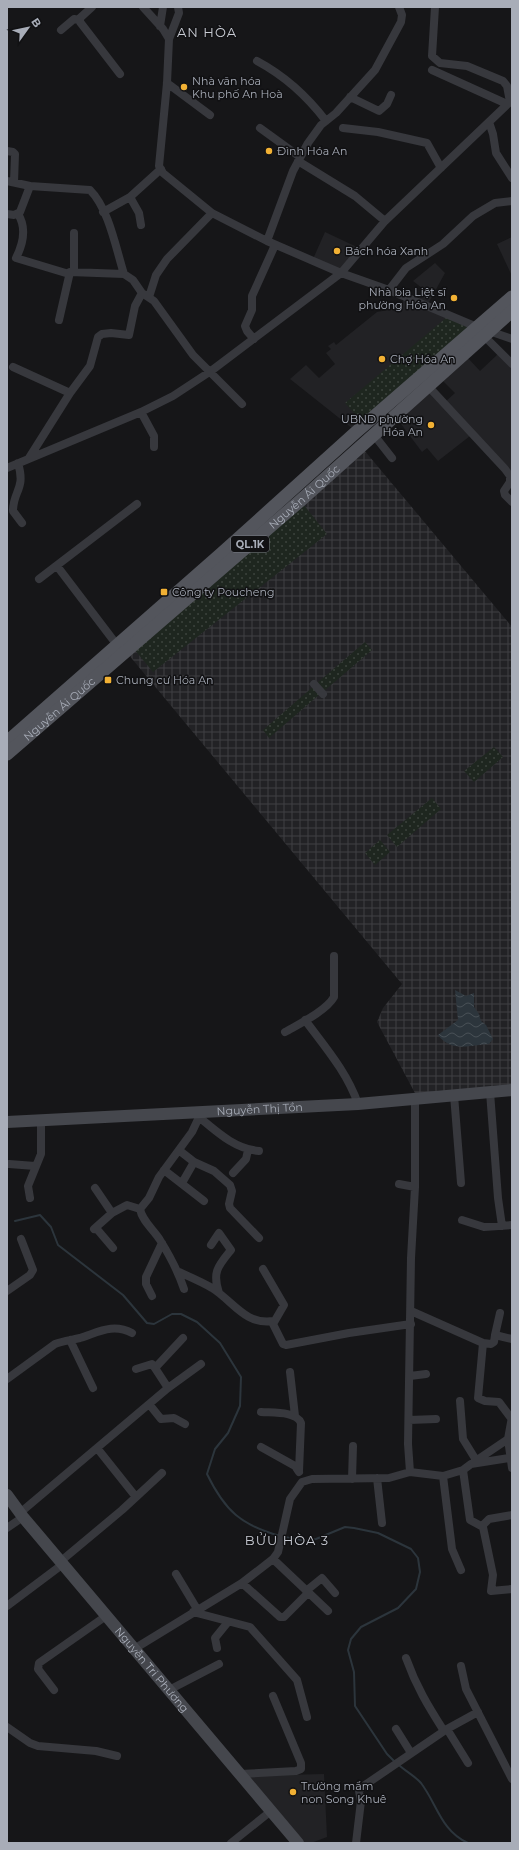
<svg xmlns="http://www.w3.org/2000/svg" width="519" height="1850" font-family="Montserrat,sans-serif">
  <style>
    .built { fill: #222225 }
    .industrial { fill: url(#industrial-grid) }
    .green { fill: url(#green-dots) }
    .water { fill: url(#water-waves) }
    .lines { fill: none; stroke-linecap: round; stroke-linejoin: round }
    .stream { stroke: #2c353c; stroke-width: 2 }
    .street { stroke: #37383d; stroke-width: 8 }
    .secondary { stroke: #45474d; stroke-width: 12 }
    .primary { stroke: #53555c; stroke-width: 13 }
    .poi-dot { fill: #f2b134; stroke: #111113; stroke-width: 1.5 }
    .labels { text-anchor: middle; stroke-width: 3; stroke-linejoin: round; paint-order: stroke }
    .shield { fill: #111113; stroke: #7b7e86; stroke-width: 1 }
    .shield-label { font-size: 10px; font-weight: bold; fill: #a8adb8 }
    .poi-label { font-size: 11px; fill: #a8adb8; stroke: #111113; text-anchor: start }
    .street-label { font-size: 11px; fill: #a8adb8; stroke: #111113 }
    .quarter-label { font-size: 13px; letter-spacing: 1px; fill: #c9ccd4; stroke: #111113 }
  </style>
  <defs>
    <pattern id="industrial-grid" width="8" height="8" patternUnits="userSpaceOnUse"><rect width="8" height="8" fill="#222225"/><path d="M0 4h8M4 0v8" fill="none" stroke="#3f3f43"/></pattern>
    <pattern id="green-dots" width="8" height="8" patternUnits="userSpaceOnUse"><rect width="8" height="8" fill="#1e261f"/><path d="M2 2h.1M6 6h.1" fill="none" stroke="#3c433d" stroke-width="1.8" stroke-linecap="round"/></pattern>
    <pattern id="water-waves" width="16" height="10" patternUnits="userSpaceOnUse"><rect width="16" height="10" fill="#2c353c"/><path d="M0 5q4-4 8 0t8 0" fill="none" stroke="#485056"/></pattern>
  </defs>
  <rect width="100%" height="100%" fill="#161618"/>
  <path class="built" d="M325,232L359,248L340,270L313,259Z
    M512,237V276L497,244Z
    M435,263L445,273L428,304L418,300L422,288L413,281Z
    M404,299L470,327L353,429L290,379L306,365L319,378L335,364L326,353L331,349L328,346L334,342L336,345L377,312L399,308Z
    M498,354L512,367V475L445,402L455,393L442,380L467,357L480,371Z
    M429,391L470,436L438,461L427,448L422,452L398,420Z
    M324,1774L327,1837L311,1843H303L248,1776Z"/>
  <path class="industrial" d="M364,450L512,627V1086L416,1095L377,1022L383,1008L402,984L128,654Z"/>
  <path class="green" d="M447,317L470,327L362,422L345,403Z
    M303,504L327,534L153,672L134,649Z
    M365,642L372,650L324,691L317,683Z
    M314,686L320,694L269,738L263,730Z
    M494,747L503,757L474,782L464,771Z
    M432,798L441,809L397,847L387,835Z
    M380,840L390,852L375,865L365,853Z"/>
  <path class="water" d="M455,990L466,996L474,993V1007L479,1014L481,1021L486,1025L493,1039L489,1044C470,1045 452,1053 438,1035L458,1020Z"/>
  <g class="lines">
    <path class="stream" d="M15,1221L40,1215L51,1227L58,1245L123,1295L147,1323L154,1324L172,1314H181L197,1322L220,1343L241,1377L240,1406L228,1433L215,1449L207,1474C225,1511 241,1525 280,1536
      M285,1537L306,1541L316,1539L345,1527L354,1528L378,1533L411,1549L418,1558L420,1572L416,1589L398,1608L361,1627L351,1639L348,1650L354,1672L355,1706L387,1754L395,1762
      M399,1765C405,1771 415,1776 421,1783C437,1804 441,1831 468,1843"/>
    <path class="street" d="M92,7L80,18V22L120,74
      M143,7L163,29L169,39L167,83L159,166L163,173L212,213L267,241L341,273L389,290L477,327
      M435,7L432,56L440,63L467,66L503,81L507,86L510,102
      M160,26L163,7
      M61,30L74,19L80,20
      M169,39L179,13L178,7
      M257,61C285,76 307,96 326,121
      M432,70L507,104
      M167,83L210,115
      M350,97L379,111L387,104L391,95
      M489,122L493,134L496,153L512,178
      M260,128L300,157
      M343,128L378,132L427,143L441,168
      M7,151L13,152L15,154L14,182
      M298,161L355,196L385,221
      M7,181L30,186
      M130,197L139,213L141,225
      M103,212L130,197L161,169
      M7,214L14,215L20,212L30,186L90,190C109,209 116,249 124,274L133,280L142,293L154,301L193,355L242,404
      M18,214C27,228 23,244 16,258L69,274
      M267,241L293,171L308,143L321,125L336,113L375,70L401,22L402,15L399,7
      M74,271V233
      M389,290L406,268L443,244L473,216L495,203L512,201
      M149,297L156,275L167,259L212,213
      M59,320L70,272L124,274
      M489,331L512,339
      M484,336L512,364
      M254,339L247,331L245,326L252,310V296L275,245
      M13,367L70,393
      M428,386L505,469L510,476V481
      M141,412L154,436V447
      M374,435L392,458
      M29,458L70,393L90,366L98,337L102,334L111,333L129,335L135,306L142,293
      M18,463C26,490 13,490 13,511L22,523
      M7,468L141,412L173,396L211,371L341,273L385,221L512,100
      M512,479L504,491L505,495L512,502
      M57,566L117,645
      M39,579L137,504
      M314,684L323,694
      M305,1020C325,1047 347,1072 358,1104
      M285,1032C299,1024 326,1011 334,997V956
      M490,1092L498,1198L502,1226
      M454,1095L461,1183
      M199,1117C217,1132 235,1149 259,1151
      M180,1151L194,1162L214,1171L230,1185L232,1191L229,1204L230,1208L259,1238
      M9,1164L35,1166
      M164,1170L204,1201
      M233,1173L246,1159L248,1150
      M182,1183L194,1162
      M399,1184L415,1187
      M95,1188L112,1213L127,1205L140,1209
      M30,1198L28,1186L41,1154V1120
      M462,1220L484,1227L512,1225
      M96,1228L113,1248
      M94,1229L112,1213
      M211,1245L219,1233L231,1250C218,1266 212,1272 219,1293
      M263,1269L284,1305L273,1324L283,1344L286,1345L349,1333L411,1324
      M179,1272C190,1277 202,1282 212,1288C234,1302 245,1325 273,1321
      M184,1289C178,1271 170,1256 160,1240C154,1230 142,1221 140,1209L149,1198L159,1177L192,1132L201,1113
      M7,1291L30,1275L33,1270L21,1239
      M152,1296L146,1284V1277L162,1243
      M411,1311L483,1343L491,1344L494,1342L495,1335L512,1339
      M495,1335L500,1313
      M70,1340L93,1388
      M483,1343L478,1398L485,1401L499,1402L511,1418
      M136,1369L152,1364L155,1368
      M290,1372L295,1416
      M410,1376L426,1374
      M7,1379L55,1344C63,1341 72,1340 80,1338C99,1332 113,1323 132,1333
      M168,1388L155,1368L183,1338
      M460,1401L463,1439L476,1460
      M149,1404L161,1419L174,1418L185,1424
      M261,1412C272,1413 296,1411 301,1423L299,1471
      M512,1417L508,1439L512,1468
      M409,1420L436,1419
      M261,1447L295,1466L299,1472
      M97,1448L136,1497
      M474,1462L508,1439
      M463,1470L470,1520L483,1527L493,1575L491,1591L512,1589
      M410,1472L408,1444L411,1258L415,1187V1099
      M443,1476L452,1549L461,1570
      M377,1478L382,1523
      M352,1479L353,1446
      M21,1512L168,1388L201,1364
      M482,1526L489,1519L512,1515
      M7,1528L23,1517
      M273,1559L328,1611
      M61,1561L122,1510L162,1473
      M176,1574L197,1609
      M242,1583L280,1617H284L308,1593
      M306,1591L322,1578L335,1593
      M7,1606L63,1564
      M193,1612L250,1627L297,1680L307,1717
      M217,1648L215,1638L228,1622
      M134,1649L242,1583L273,1559L278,1552L290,1499L302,1482L312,1479L389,1478L410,1472L443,1476L463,1470L471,1464L509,1458
      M406,1658C416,1686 428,1706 444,1731
      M461,1666L466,1689L512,1779
      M54,1690L38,1669L39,1663L106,1616
      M169,1690L219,1664
      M7,1727L30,1743L38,1746L96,1751L117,1756
      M396,1729L411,1753
      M447,1729L468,1763
      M240,1774L296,1771L301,1769V1763L273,1696
      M231,1843L271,1811
      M356,1843L361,1801L359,1791L362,1787L447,1729L478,1712"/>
    <g class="secondary">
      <path id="s1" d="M7,1122L358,1104L512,1090"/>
      <path id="s2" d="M7,1495L23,1517L298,1843"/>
    </g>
    <g class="primary">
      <path d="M7,742L221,554L355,433L512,297"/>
      <path id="s3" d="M7,754L301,500L512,311"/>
    </g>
  </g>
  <g class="poi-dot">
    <circle cx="184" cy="87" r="4"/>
    <circle cx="269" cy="151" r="4"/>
    <circle cx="337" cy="251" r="4"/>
    <circle cx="454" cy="298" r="4"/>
    <circle cx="382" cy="359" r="4"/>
    <circle cx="431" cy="425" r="4"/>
    <rect x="160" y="588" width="8" height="8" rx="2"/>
    <rect x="104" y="676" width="8" height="8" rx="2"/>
    <circle cx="293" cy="1792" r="4"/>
  </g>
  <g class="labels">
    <rect class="shield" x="231" y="536" width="38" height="16" rx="3"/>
    <g class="shield-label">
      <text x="250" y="548">QL.1K</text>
    </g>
    <g class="poi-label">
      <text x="192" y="85">Nhà văn hóa<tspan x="192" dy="13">Khu phố An Hoà</tspan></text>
      <text x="277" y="155">Đình Hóa An</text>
      <text x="345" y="255">Bách hóa Xanh</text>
      <text x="446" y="296" text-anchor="end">Nhà bia Liệt sĩ<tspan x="446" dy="13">phường Hóa An</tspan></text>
      <text x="390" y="363">Chợ Hóa An</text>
      <text x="423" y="423" text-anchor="end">UBND phường<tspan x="423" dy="13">Hóa An</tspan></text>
      <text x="172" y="596">Công ty Poucheng</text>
      <text x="116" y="684">Chung cư Hóa An</text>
      <text x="301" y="1790">Trường mầm<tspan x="301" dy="13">non Song Khuê</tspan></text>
    </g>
    <g class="street-label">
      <text dy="4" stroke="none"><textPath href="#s3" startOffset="393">Nguyễn Ái Quốc</textPath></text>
      <text dy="4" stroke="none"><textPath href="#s3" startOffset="69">Nguyễn Ái Quốc</textPath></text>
      <text dy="4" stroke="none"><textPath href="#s1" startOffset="253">Nguyễn Thị Tồn</textPath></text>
      <text dy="4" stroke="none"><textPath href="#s2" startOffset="227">Nguyễn Tri Phương</textPath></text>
    </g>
    <g class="quarter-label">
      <text x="207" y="37">AN HÒA</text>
      <text x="287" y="1545">BỬU HÒA 3</text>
    </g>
  </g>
  <rect width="519" height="1850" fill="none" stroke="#a8adb8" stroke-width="16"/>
  <g transform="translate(28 28) rotate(57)" stroke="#111113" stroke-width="3" paint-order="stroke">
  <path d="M0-3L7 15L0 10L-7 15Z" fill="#a8adb8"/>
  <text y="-6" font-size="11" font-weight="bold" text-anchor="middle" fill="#a8adb8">B</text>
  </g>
</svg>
